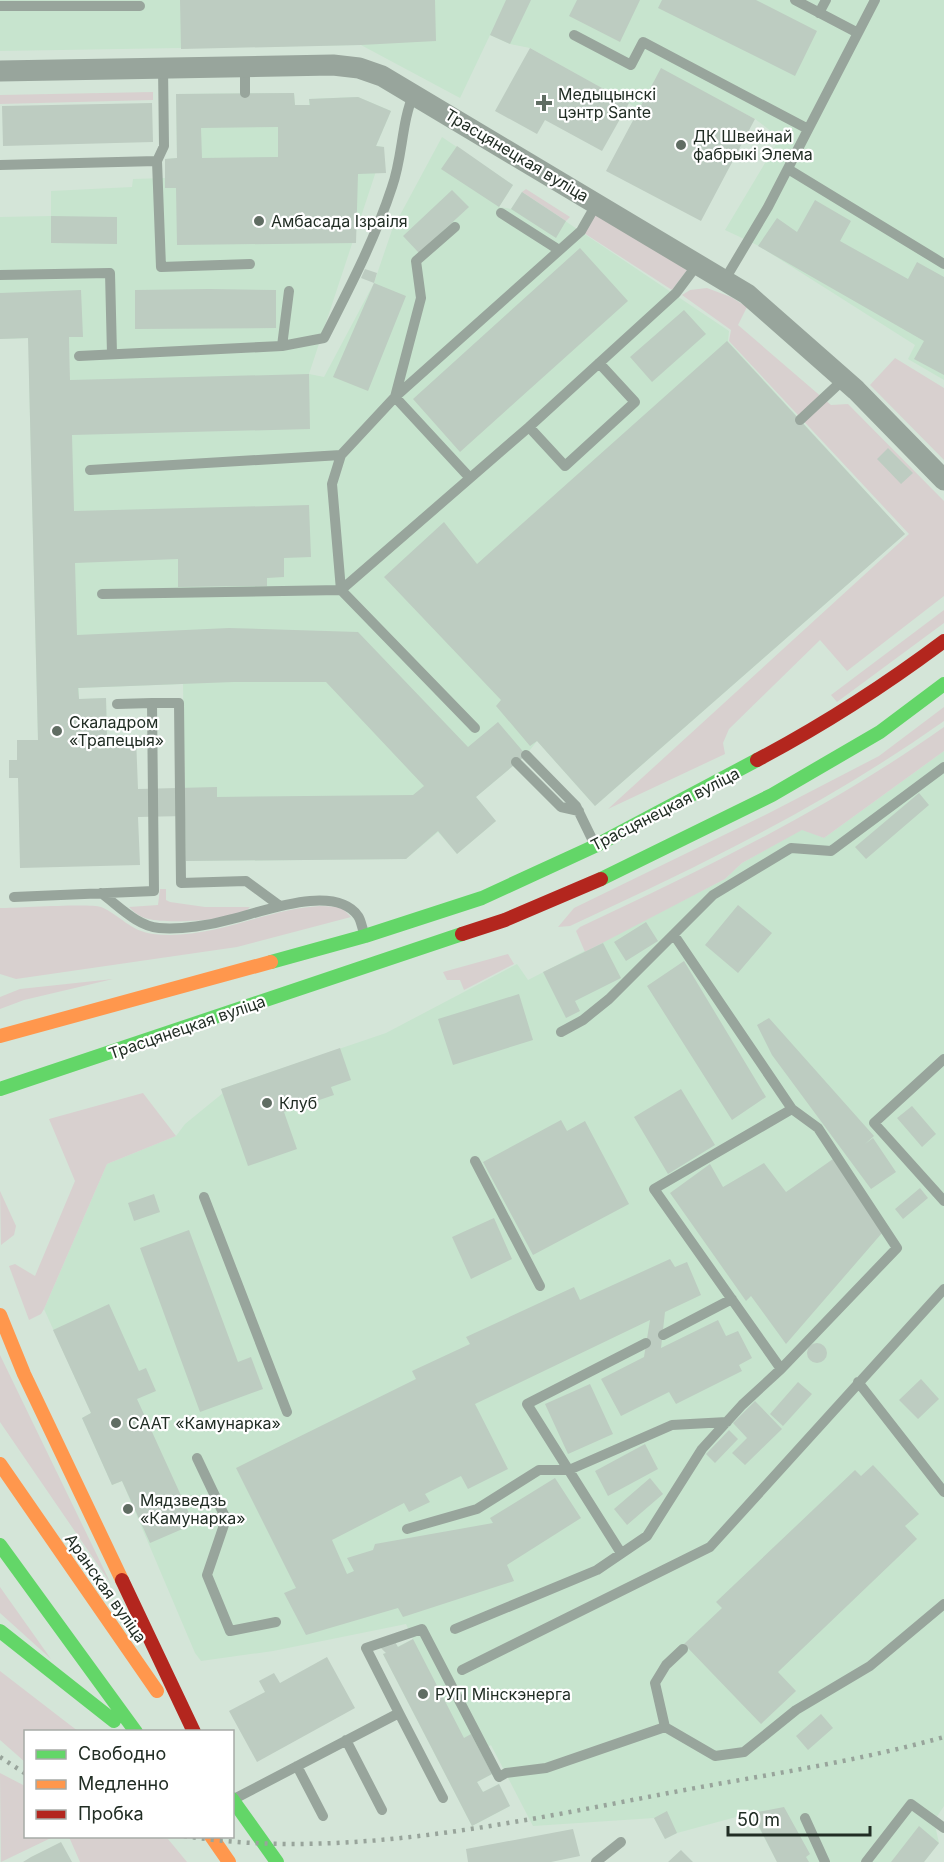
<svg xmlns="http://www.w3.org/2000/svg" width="944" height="1862" font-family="Inter,sans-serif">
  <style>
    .built { fill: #c7e4ce }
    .green { fill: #d8d0cf }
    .building { fill: #bdccc1; fill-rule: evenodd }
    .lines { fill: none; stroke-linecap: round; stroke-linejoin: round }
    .lane { stroke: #98a59c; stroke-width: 10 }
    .street { stroke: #98a59c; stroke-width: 21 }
    .fast { stroke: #63d668; stroke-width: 14 }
    .slow { stroke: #ff974d; stroke-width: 14 }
    .jam { stroke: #b3261e; stroke-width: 14 }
    .rail { stroke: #98a49b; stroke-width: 4.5; stroke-dasharray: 3 6; stroke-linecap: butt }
    .poi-dot { fill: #606d63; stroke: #fff; stroke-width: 2 }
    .labels { text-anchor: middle; stroke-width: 4.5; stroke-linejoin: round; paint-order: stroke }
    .poi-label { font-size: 16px; fill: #212d24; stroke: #fff; text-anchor: start }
    .street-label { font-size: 16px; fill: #212d24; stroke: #fff }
  </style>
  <rect width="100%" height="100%" fill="#d4e5d8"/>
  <path class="built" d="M0,0H944V380L908,359L915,345L759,246L725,230L780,138L755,119L661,69L639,109L530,48L510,44L490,35L460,98L361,45L0,51Z
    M294,93L295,105H309V99L358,97L391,111L376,146L384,147L309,374L324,377L374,283L392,230L442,137L513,185L499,207L511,209L522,192L729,331L728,341L905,534L595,806L537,741L526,755L476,797L496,821L457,854L438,832L406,859L186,861L183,684L79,688V699L106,698L107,738L38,740L29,377L70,379L69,337L0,339V217L51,216V191L132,187L133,179L165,178V159L177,158L176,94Z
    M944,751V1806L934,1821L939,1843L924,1862H777L751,1813L677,1833L665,1839L654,1818L533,1826L491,1745L480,1751L492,1774L477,1782L483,1792L499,1784L510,1806L472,1826L383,1654L413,1639L406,1624L273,1651L201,1661L195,1653L122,1481L112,1485L82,1418L91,1413L44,1309L107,1164L176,1136L185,1124L223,1093L221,1089L386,1033L517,964L528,980L725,879L742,863L803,829L824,838Z"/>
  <path class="green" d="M153,92V100L0,104V95Z
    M526,189L570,217L566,221L522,192Z
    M597,208L687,270L672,290L584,233Z
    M707,288L731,297L747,307L738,325L831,405L848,404L944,501V596L847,671L820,640L729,729L723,743L725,754L608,809L909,534L729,341L731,330L682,295L690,290Z
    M895,358L944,388V460L870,385Z
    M944,610V623L837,702L831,695Z
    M944,707V721C827,804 700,866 570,926L558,927L574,908L771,812L879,756Z
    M944,727V751L824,838L802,830L742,863L725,879L585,952L576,931L580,927C706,868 830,808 944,727Z
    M160,889H166V900L170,902L205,907H250C240,921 166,924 149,919C140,917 135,913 129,907L158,905Z
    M320,906L341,907L351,917L237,947L16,979L0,974V908C17,908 90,903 101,907C120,915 130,931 153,934C211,941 264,909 320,906Z
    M508,954L514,964L464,990L460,980H447L443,972Z
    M113,979L24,1000L0,1009V997L20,989Z
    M143,1093L176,1136L107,1164L44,1309L41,1314L29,1320L9,1266L15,1264L35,1276L75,1181L49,1119Z
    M0,1191L16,1226L14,1235L1,1245Z
    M0,1355L111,1584L0,1422Z
    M0,1587L51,1659L0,1613Z
    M0,1671L70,1725L78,1731L26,1732L25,1762L0,1740Z
    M0,1773L25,1786L26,1836L53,1837L1,1862Z
    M148,1837L168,1839L187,1862H80L69,1837Z"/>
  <path class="building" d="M180,0H435L436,41L361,45L181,49Z
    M506,0H531L510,44L490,35Z
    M577,0H640L620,42L569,16Z
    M662,0H756L817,31L795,76L658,8Z
    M530,48L629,103L602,151L545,120L537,134L495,111Z
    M661,68L755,119L701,221L606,171Z
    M294,93L295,105H310L309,99L358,97L391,111L376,146L384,147L386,173L358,174L356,243L177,245L176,188H165V159L177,158L176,94ZM278,127V157L202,158L201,128Z
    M152,103L153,142L3,146L2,106Z
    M457,146L513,185L499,207L441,169Z
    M452,190L469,207L419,253L403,236Z
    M522,192L566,221L556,238L511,209Z
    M815,200L851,221L840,241L908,279L917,262L944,277V375L914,359L924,341L758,246L777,218L797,232Z
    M51,216L117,217V244L51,243Z
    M580,248L628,301L460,452L413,399Z
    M365,269L377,273L374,283L361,278Z
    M374,283L406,296L368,391L333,377Z
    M209,289L276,290V328L135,329V290Z
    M81,290L83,337H69L70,380L309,374L310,429L72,435L74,511L309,505L311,557L284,558V577L267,578V586L178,587V559L75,563L77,635L229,628L358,632L468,747L498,722L526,755L476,797L496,821L457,854L438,831L406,859L186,861L185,816L138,817L140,865L20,868L18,778H9V760H17V740H38L28,338L0,339V293ZM233,682H326L424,786L413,795L217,797V787L138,789L136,737L107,738L106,698L79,699L78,688Z
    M684,310L706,334L652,382L630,357Z
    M727,341L905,534L595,806L537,741L530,746L496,706L501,700L384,577L444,522L477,564Z
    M888,448L913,473L901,484L877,459Z
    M919,793L929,805L866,859L855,847Z
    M738,905L772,933L738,973L705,945Z
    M646,922L658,941L626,961L614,942Z
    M603,943L621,978L575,1001L580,1011L566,1018L543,972Z
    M684,961L766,1097L732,1120L647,986Z
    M519,994L533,1040L453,1065L438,1019Z
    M769,1018L874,1136L865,1144L873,1138L896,1172L871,1189L772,1055L757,1025Z
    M340,1048L351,1080L331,1087L334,1095L284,1112L297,1149L248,1166L221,1089Z
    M681,1089L715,1145L668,1174L634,1117Z
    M912,1106L936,1134L922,1147L897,1118Z
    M561,1120L567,1131L585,1121L629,1204L533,1255L483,1162Z
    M833,1159L882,1233L786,1344L751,1296L746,1301L670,1193L710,1164L723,1187L764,1163L786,1192Z
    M920,1188L928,1198L903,1219L895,1209Z
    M154,1194L160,1212L134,1221L128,1203Z
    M494,1218L512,1259L471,1279L452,1237Z
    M189,1230L238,1362L251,1357L263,1389L200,1412L140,1248Z
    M670,1259L675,1267L687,1262L701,1295L665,1312L661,1348L718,1320L726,1336L738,1331L752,1358L739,1365L742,1371L676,1404L669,1392L621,1416L601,1379L644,1357L650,1320L475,1404L508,1469L468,1489L461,1476L425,1494L430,1502L409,1512L404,1503L332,1540L347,1574L354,1571L347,1558L373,1550L375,1544L493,1523L490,1518L555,1478L581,1518L507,1565L514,1581L403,1617L398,1608L306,1635L284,1593L296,1588L236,1468L416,1379L412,1371L470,1344L466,1337L574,1287L580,1300Z
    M109,1304L139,1371L146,1368L156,1391L137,1399L194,1524L150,1543L122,1481L112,1485L82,1418L91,1413L53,1330Z
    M807 1353a10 10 0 1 1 20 0a10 10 0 1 1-20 0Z
    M921,1379L939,1399L918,1419L899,1400Z
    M798,1382L812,1394L783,1426L770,1414Z
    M590,1384L613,1434L568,1454L545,1404Z
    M755,1401L782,1429L745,1465L732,1453L747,1438L733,1423Z
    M729,1430L738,1439L715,1463L706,1454Z
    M645,1444L658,1469L608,1496L595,1471Z
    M873,1465L919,1514L905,1526L917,1539L778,1672L796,1691L761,1724L684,1644L722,1608L716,1602L855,1470L861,1476Z
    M650,1478L663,1494L627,1525L614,1509Z
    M413,1639L464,1738L471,1734L492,1774L477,1782L483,1792L499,1784L510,1806L472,1826L383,1654L386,1653L380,1647L394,1640L398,1647Z
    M327,1657L355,1708L257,1762L229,1711L265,1692L259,1681L274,1673L280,1683Z
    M821,1714L833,1728L808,1750L796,1736Z
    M784,1807L810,1854L806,1857L809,1862H777L752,1813Z
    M667,1811L677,1833L665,1839L654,1818Z
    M919,1826L939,1843L924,1862H891Z
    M573,1829L580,1856L551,1862H468L466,1849Z
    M61,1842L72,1862H23L31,1857Z
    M681,1850L693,1862H668Z"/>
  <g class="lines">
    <path class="lane" d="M795,0L858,33
      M0,6H140
      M819,13L826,0
      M574,35L631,65L643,42L808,129
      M163,67L164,146L157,161L161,267L250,264
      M245,93V66
      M0,165L157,161
      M788,169L944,264
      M501,213L559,250
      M0,275L110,273L112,354
      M724,281L768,207L875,0
      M282,346L324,338C349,289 375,239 392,187C403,156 401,123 414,93
      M79,356L282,346L289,291
      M395,397L581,231L597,203
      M395,397L421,298L416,261L455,227
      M800,420L844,379
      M529,427L565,466L635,402L599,363
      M341,455L332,484L341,590L475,728
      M90,470L341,455L395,397L470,478
      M102,594L341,590L529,427L676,293L697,265
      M117,704L152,703
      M526,755L576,806L594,843
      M516,762L561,807L579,811
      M101,893C119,906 137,926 159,928C181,930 211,925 232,919C262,912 335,883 358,916C361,920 362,928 364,933
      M14,897L154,891L152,703H179L181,883L246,881L280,906
      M561,1032L583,1020L609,999L713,895L791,848L831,851L944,767
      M944,1059L874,1123L944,1201
      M475,1161L540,1286
      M204,1197L287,1412
      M663,1335L732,1299
      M781,1369L897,1248L818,1128L792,1109
      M858,1382L944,1492
      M197,1458L226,1519L207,1575L230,1631L276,1622
      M407,1529L477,1509L539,1470H569L672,1425L727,1422
      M621,1553L527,1404L646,1343
      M455,1629L597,1570L647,1536L702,1449L742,1405L781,1369L654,1189L792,1109L674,935
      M683,1649L666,1665L655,1683L665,1727L715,1756L744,1752L796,1710L870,1666L944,1604
      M462,1670L710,1547L944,1289
      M399,1713L366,1648L422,1629L499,1777L506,1773L546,1768L665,1727
      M346,1740L382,1810
      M297,1766L323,1816
      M236,1798L399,1713L443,1798
      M805,1818L825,1862
      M596,1862L621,1842
      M866,1862L911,1804L944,1828"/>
    <path class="street" d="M0,71L333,65L359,68L382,76L747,294L856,390L944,480"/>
    <path class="fast" d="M601,879L772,795L880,732L944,684
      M271,962L365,936L482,898L595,846L757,760
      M0,1089L462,934
      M0,1545L136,1732
      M0,1631L114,1721
      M232,1799L277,1862"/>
    <path class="slow" d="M0,1036L271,962
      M0,1315L24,1374L122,1580
      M0,1464L157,1691
      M211,1836L229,1862"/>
    <path class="jam" d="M757,760C823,725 884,686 944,641
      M462,934L505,920L601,879
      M122,1580L194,1732"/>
    <path class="rail" d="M0,1757L26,1774
      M184,1836C345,1861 516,1822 674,1792C764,1775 855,1762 944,1737"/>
  </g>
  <g class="poi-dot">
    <path d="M541 94h6v6h6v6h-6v6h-6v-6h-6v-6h6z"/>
    <circle cx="681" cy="145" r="6"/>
    <circle cx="259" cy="221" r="6"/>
    <circle cx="57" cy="731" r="6"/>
    <circle cx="267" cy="1103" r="6"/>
    <circle cx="116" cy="1423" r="6"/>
    <circle cx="128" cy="1509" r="6"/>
    <circle cx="423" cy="1694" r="6"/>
  </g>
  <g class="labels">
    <g class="poi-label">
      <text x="558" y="100">Медыцынскі<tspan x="558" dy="18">цэнтр Sante</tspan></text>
      <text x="693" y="142">ДК Швейнай<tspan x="693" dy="18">фабрыкі Элема</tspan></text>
      <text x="271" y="227">Амбасада Ізраіля</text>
      <text x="69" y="728">Скаладром<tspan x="69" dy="18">«Трапецыя»</tspan></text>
      <text x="279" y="1109">Клуб</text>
      <text x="128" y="1429">СААТ «Камунарка»</text>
      <text x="140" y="1506">Мядзведзь<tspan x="140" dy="18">«Камунарка»</tspan></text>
      <text x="435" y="1700">РУП Мінскэнерга</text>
    </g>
    <g class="street-label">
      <text transform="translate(517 155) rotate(31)" y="6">Трасцянецкая вуліца</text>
      <text transform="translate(665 809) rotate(-27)" y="6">Трасцянецкая вуліца</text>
      <text transform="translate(187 1027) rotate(-19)" y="6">Трасцянецкая вуліца</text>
      <text transform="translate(106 1588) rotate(55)" y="6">Аранская вуліца</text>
    </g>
  </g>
  <rect x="24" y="1730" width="210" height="108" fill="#ffffff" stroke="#a6aba7" stroke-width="1.5"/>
  <rect x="36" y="1750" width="30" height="9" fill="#63d668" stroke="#a6aba7" stroke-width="1.5"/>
  <text x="78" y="1760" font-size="18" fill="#212d24">Свободно</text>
  <rect x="36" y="1780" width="30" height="9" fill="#ff974d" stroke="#a6aba7" stroke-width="1.5"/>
  <text x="78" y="1790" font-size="18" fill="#212d24">Медленно</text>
  <rect x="36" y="1810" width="30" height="9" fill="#b3261e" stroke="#a6aba7" stroke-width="1.5"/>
  <text x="78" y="1820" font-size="18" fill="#212d24">Пробка</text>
  <path d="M728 1826v9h142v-9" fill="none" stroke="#212d24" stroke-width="3"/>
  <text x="737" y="1826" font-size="18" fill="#212d24" stroke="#ffffff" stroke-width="4.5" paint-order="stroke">50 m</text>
</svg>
